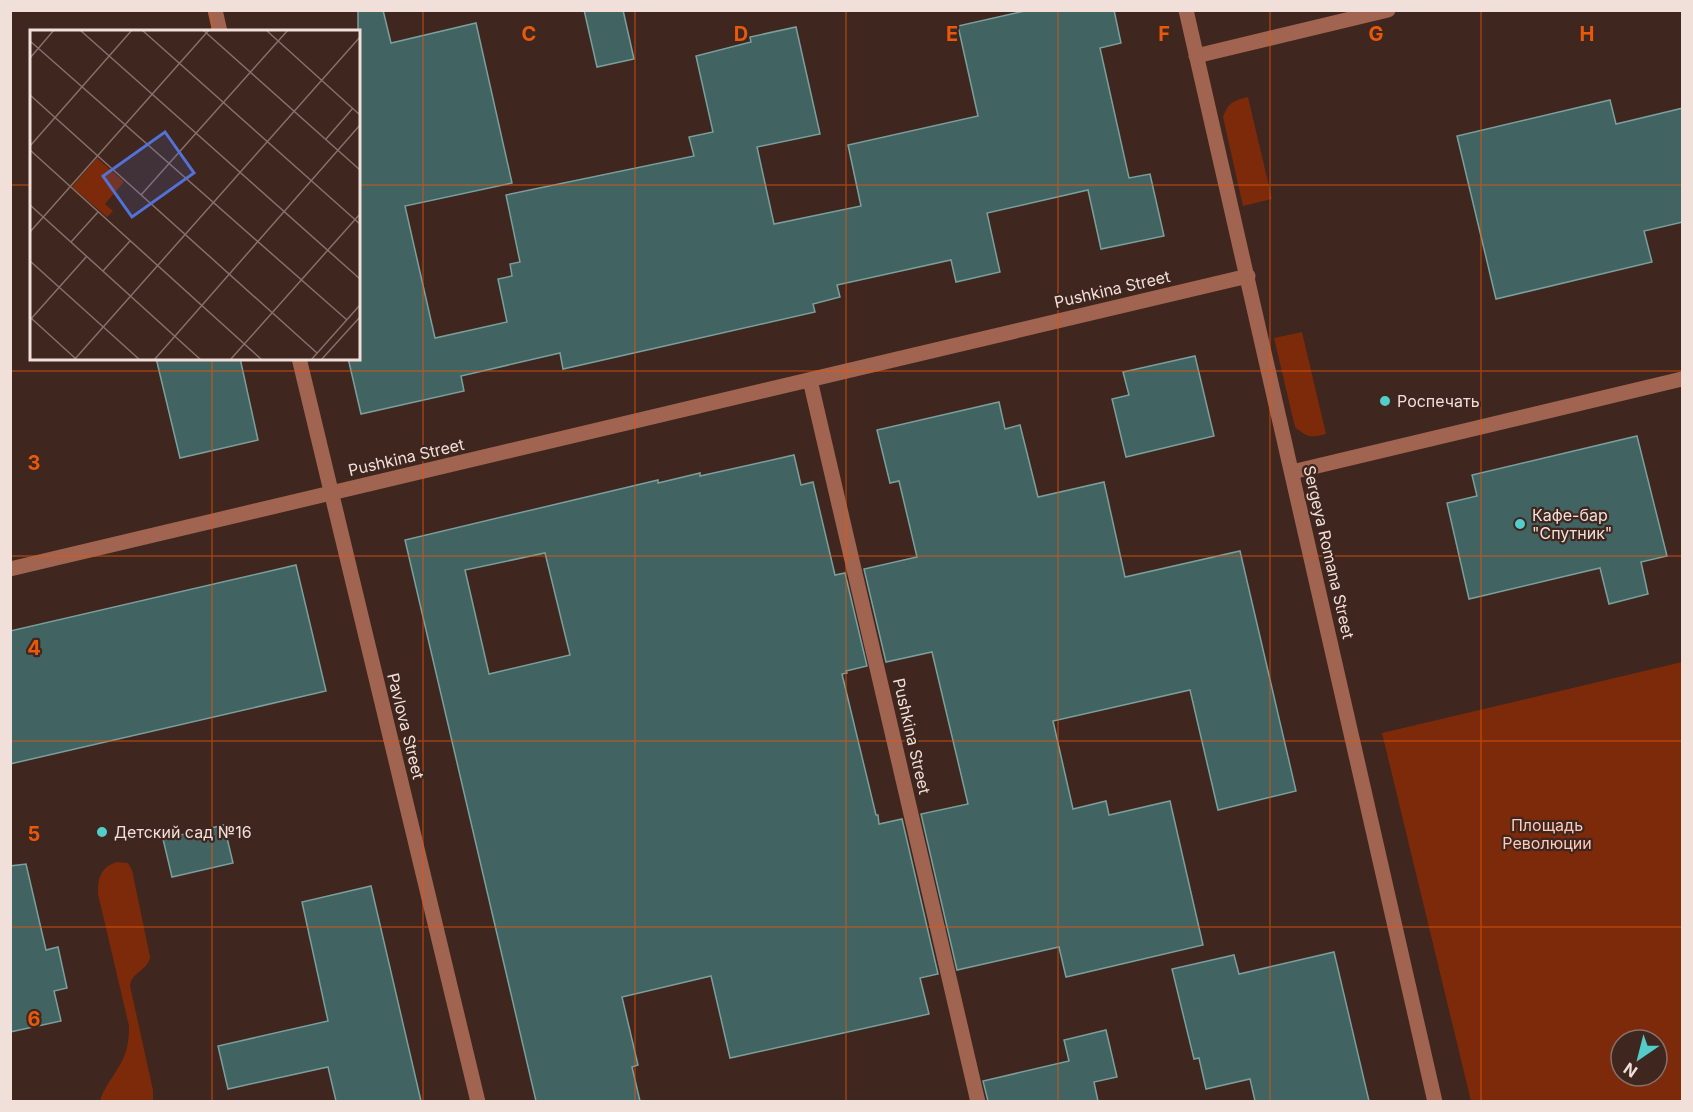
<svg xmlns="http://www.w3.org/2000/svg" width="1693" height="1112" font-family="Inter,sans-serif">
  <style>
    .green { fill: #7c2a0a; fill-rule: evenodd }
    .building { fill: #416462; stroke: #7a9f9d; stroke-width: 1.5; fill-rule: evenodd }
    .lines { fill: none; stroke-linecap: round; stroke-linejoin: round }
    .minor { stroke: #a16450; stroke-width: 15 }
    .grid { fill: none; stroke: #e8590c; stroke-width: 1.5; stroke-opacity: 0.55 }
    .poi-dot { fill: #53cdc9; stroke: #3f261e; stroke-width: 2 }
    .labels { text-anchor: middle; stroke-width: 4.5; stroke-linejoin: round; paint-order: stroke }
    .street-label { font-size: 16px; fill: #f1e0da; stroke: #3f261e }
    .poi-label { font-size: 16px; fill: #f1e0da; stroke: #3f261e; text-anchor: start }
    .park-label { font-size: 16px; fill: #fecab9; stroke: #3f261e }
    .inset-road { fill: none; stroke: #867069; stroke-width: 1.5 }
    .view { fill: #5272d8; fill-opacity: 0.15; stroke: #5272d8; stroke-width: 3 }
    .inset-edge { fill: none; stroke: #f1e0da; stroke-width: 3 }
    .grid-label { font-size: 20px; text-anchor: middle; font-weight: bold; fill: #e8590c; stroke: #3f261e; stroke-width: 4.5; stroke-linejoin: round; paint-order: stroke }
  </style>
  <rect width="100%" height="100%" fill="#3f261e"/>
  <path class="green" d="M1248,97L1272,199L1243,206L1223,117C1229,102 1232,101 1248,97Z
    M1302,332L1326,434C1311,438 1308,438 1295,427L1274,338Z
    M1682,662V1101H1471L1382,733ZM1621,1040H1657V1076H1621Z
    M117,862L128,863L132,870L150,957C148,971 132,971 130,986L153,1090V1101H100C104,1086 116,1074 123,1059C128,1048 129,1037 129,1026L98,894C97,878 102,866 117,862Z"/>
  <path class="building" d="M358,10H383L391,43L476,23L512,183L405,206L435,338L507,322L498,279L512,276L510,264L520,262L506,195L694,156L689,137L713,132L696,56L751,42L750,37L796,27L820,134L757,147L774,224L861,206L848,145L978,116L958,26L1029,10H1114L1121,43L1100,48L1129,178L1150,174L1164,236L1101,249L1088,190L987,213L1000,272L956,282L951,260L837,285L840,297L813,304L815,312L563,369L560,353L461,376L464,391L361,414L348,358H358Z
    M584,10H623L634,59L597,67Z
    M1610,100L1616,124L1683,108V222L1644,231L1652,262L1496,299L1457,136Z
    M1195,356L1214,436L1126,457L1112,399L1129,395L1123,372Z
    M156,358H240L258,440L180,458Z
    M999,402L1005,429L1020,425L1038,497L1104,482L1125,577L1240,551L1296,791L1218,810L1190,690L1053,721L1073,809L1106,801L1109,815L1170,801L1203,945L1066,977L1059,947L957,970L921,814L968,804L932,652L886,662L864,569L917,557L899,481L890,483L877,430Z
    M1637,436L1667,556L1641,562L1648,594L1609,604L1600,568L1469,599L1447,503L1477,496L1472,475Z
    M794,455L801,485L813,482L835,575L845,573L867,666L846,671L847,673L842,674L876,815H878L879,824L902,819L938,974L920,978L929,1014L730,1058L711,976L622,997L638,1065L632,1067L640,1101H536L405,540L658,480V483L700,473V476ZM545,553L570,655L489,674L465,570Z
    M296,565L326,691L10,764V631Z
    M224,825L233,863L172,877L163,839Z
    M26,864L46,950L58,947L67,988L54,991L61,1021L10,1032V866Z
    M371,886L421,1101H336L328,1067L228,1089L218,1046L328,1021L302,902Z
    M1334,952L1369,1101H1255L1250,1079L1206,1089L1199,1058L1194,1059L1172,969L1234,955L1239,974Z
    M1106,1030L1117,1077L1094,1082L1098,1101H988L983,1081L1069,1061L1064,1040Z"/>
  <g class="lines">
    <path class="minor" d="M215,10L220,32
      M1186,10L1435,1102
      M1196,56L1388,10
      M299,358L478,1102
      M810,380L978,1102
      M1292,472L1682,379
      M10,569L1248,276"/>
  </g>
  <path class="grid" d="M212,10V32M423,10V1102M635,10V1102M846,10V1102M1058,10V1102M1270,10V1102M1481,10V1102M10,185H32M358,185H1682M212,358V1102M10,371H1682M10,556H1682M10,741H1682M10,927H1682"/>
  <g class="poi-dot">
    <circle cx="1385" cy="401" r="6"/>
    <circle cx="1520" cy="524" r="6"/>
    <circle cx="102" cy="832" r="6"/>
  </g>
  <g class="labels">
    <g class="street-label">
      <text transform="translate(1112 289) rotate(-13)" y="6">Pushkina Street</text>
      <text transform="translate(406 457) rotate(-13)" y="6">Pushkina Street</text>
      <text transform="translate(1329 552) rotate(77)" y="6">Sergeya Romana Street</text>
      <text transform="translate(406 726) rotate(76)" y="6">Pavlova Street</text>
      <text transform="translate(912 736) rotate(77)" y="6">Pushkina Street</text>
    </g>
    <g class="poi-label">
      <text x="1397" y="407">Роспечать</text>
      <text x="1532" y="521">Кафе-бар<tspan x="1532" dy="18">"Спутник"</tspan></text>
      <text x="114" y="838">Детский сад №16</text>
    </g>
    <g class="park-label">
      <text x="1547" y="831">Площадь<tspan x="1547" dy="18">Революции</tspan></text>
    </g>
  </g>
  <g transform="translate(30 30)">
    <rect width="330" height="330" fill="#3f261e"/>
    <path d="M67,128L94,152L75,174L83,181L77,187L42,157Z" fill="#7c2a0a"/>
    <path class="inset-road" d="M50,0L330,249M112,0L330,194M173,0L330,140M236,0L330,85M0,11L317,290M0,28L24,0M0,65L287,323M296,109L323,78M0,116L102,0M0,120L232,330M111,165L258,0M0,175L171,330M0,202L179,0M41,212L68,182M0,231L110,330M73,241L100,211M1,288L46,329M0,290L57,226M44,330L330,7M124,330L330,95M200,330L330,184M281,330L330,275M291,330L330,287"/>
    <path class="view" d="M135,102L164,143L102,187L73,146Z"/>
    <rect width="330" height="330" class="inset-edge"/>
  </g>
  <g class="grid-label">
    <text x="529" y="41">C</text>
    <text x="741" y="41">D</text>
    <text x="952" y="41">E</text>
    <text x="1164" y="41">F</text>
    <text x="1376" y="41">G</text>
    <text x="1587" y="41">H</text>
    <text x="34" y="470">3</text>
    <text x="34" y="655">4</text>
    <text x="34" y="841">5</text>
    <text x="34" y="1026">6</text>
  </g>
  <rect width="1693" height="1112" fill="none" stroke="#f1e0da" stroke-width="24"/>
  <g transform="translate(1639 1058) rotate(215)"><circle r="28" fill="#3f261e" stroke="#867069" stroke-width="1.5"/>
  <path d="M0-4.5L10 22L0 15L-10 22Z" fill="#53cdc9"/>
  <text y="-9" font-size="16" font-weight="bold" text-anchor="middle" fill="#f1e0da">N</text>
  </g>
</svg>
